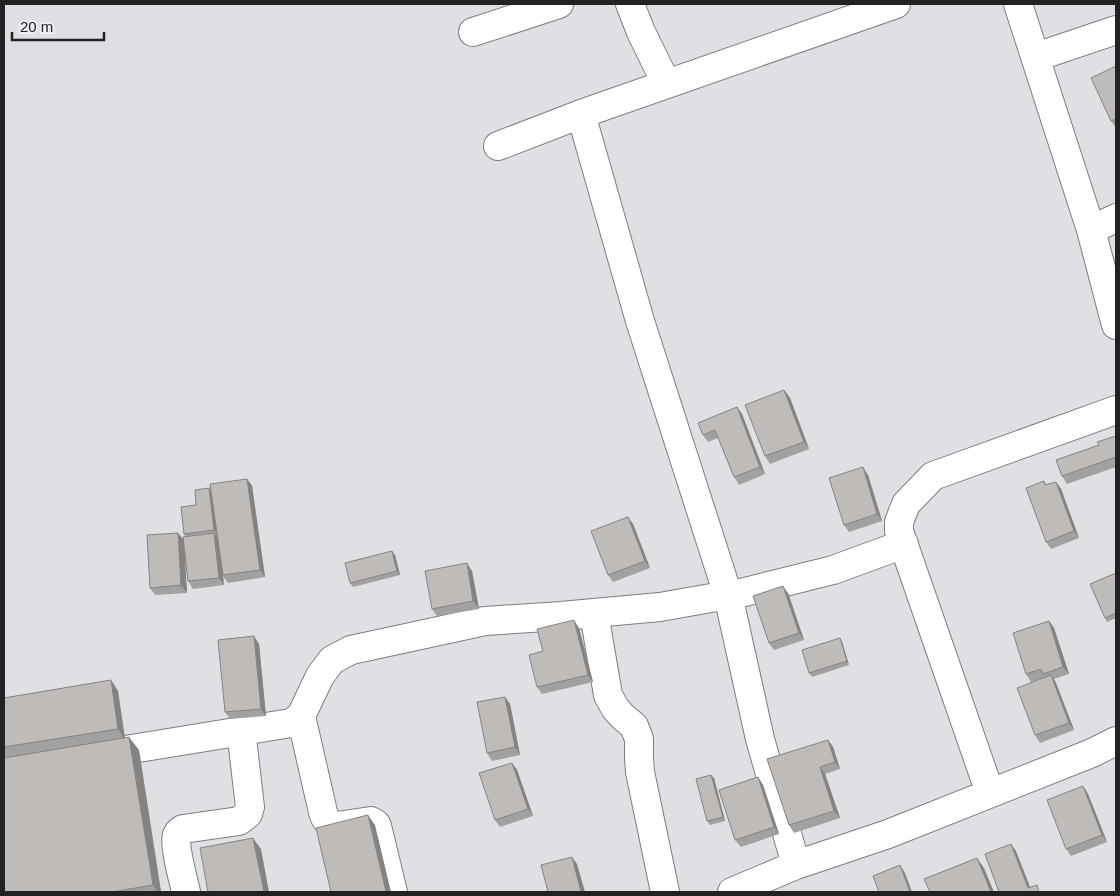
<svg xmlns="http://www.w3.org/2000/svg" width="1120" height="896" font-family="Helvetica,sans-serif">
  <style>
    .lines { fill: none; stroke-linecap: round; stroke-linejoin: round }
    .minor-casing { stroke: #7b7e80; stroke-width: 30 }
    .minor { stroke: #fff; stroke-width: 28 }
    .wall { fill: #a3a19f }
    .shaded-wall { fill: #858382 }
    .building { fill: #bebbb9; stroke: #858382 }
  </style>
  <rect width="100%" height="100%" fill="#dee0e3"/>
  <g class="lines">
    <defs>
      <path id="minor" d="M630,4L641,32L666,83
        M1018,4L1091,230L1116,325
        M473,32L559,4
        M1036,57L1116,30
        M581,114L640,321L728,595L760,739L796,865
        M498,146L581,114L896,4
        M1091,230L1116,218
        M594,613L608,695L615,708L622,716L634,726L639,739V758L640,772L665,892
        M301,716L323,812C325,820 328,824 337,826L371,821L376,824L377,826L393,892
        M101,754L291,723L301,716L320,676L332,660L351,650L485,621L561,616L660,607L745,592L833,570L904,544
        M990,793L899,531V522L906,504L933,476L1116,410
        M186,892C184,882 173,843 177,835C178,832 180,831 183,829L239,821L248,814L250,807L241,730
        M732,892L796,865L888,834L1092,753L1116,741"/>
    </defs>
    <use href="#minor" class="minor-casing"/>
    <use href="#minor" class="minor"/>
  </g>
  <path class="wall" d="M1116,66V128L1111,121Z
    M784,390L790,398L809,449L770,464L765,456Z
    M737,407L742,414L765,474L739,485L734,477L718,438L708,442L703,435Z
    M1116,436V467L1067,484L1062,476L1099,445Z
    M868,475L882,521L849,532L844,525Z
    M247,479L252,486L265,577L228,583L223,576L224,585L193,589L188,581L184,548L187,593L155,595L150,588L185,536L184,534L196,505L209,488L210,490Z
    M1044,481L1047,485L1056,482L1061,489L1079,538L1051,549L1046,542Z
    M633,524L650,568L613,582L608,575Z
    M395,555L400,575L353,587L350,583Z
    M472,571L479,609L437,616L432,609Z
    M1116,573V618L1107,622L1105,618Z
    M788,593L804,640L774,650L769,643Z
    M1049,621L1054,628L1069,674L1054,679L1056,683L1074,730L1040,743L1035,735L1045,678L1031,682L1026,674Z
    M579,628L593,682L542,694L537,687L543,651Z
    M840,638L842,642L849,665L812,677L809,673Z
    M259,644L266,716L230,719L225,712Z
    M111,680L118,691L125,738L139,750L161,892H4V698Z
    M505,697L510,704L520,755L492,761L487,753Z
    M828,740L833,747L840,769L825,774L840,818L794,833L789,825Z
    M512,763L517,770L533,816L500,827L495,820Z
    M758,777L763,785L779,834L741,847L735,840Z
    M714,778L725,821L710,825L707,821Z
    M1083,786L1088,794L1107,842L1071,856L1066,849Z"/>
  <path class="shaded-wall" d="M784,390L790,398L809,449L804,442Z
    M737,407L742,414L765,474L760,467Z
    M863,467L868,475L882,521L877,514Z
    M247,479L252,486L265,577L260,570Z
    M1056,482L1061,489L1079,538L1074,531Z
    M209,488L212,492L217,534L214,530Z
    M628,517L633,524L650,568L645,561Z
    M178,533L184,540L187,593L181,585Z
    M214,533L219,540L224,585L219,578Z
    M392,551L395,555L400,575L397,571Z
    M467,563L472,571L479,609L473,601Z
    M783,586L788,593L804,640L799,633Z
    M574,620L579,628L593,682L588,675Z
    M1049,621L1054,628L1069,674L1063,667Z
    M254,636L259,644L266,716L261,709Z
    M840,638L842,642L849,665L847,661Z
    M1051,675L1056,683L1074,730L1069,723Z
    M111,680L118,691L125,740L118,729Z
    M505,697L510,704L520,755L515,747Z
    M129,737L139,750L161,892H158L153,885Z
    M828,740L833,747L840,769L835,762Z
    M512,763L517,770L533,816L528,809Z
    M820,767L825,774L840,818L834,811Z
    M711,775L714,778L725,821L723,817Z
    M758,777L763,785L779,834L774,827Z
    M1083,786L1088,794L1107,842L1102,835Z
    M368,815L375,825L391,892H386Z
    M253,838L261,849L269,892H264Z
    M1011,844L1016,851L1032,892L1028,888Z
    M572,857L577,864L585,892H581Z
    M977,858L984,868L994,892H991Z
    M900,865L905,873L912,892H910Z"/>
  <path class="building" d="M1116,66V119L1111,121L1091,78Z
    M784,390L804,442L765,456L745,405Z
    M737,407L760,467L734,477L715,430L703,435L698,423Z
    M1116,436V457L1062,476L1056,460L1099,445L1097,442Z
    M863,467L877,514L844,525L829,478Z
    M247,479L260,570L223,575L210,484Z
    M1044,481L1045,485L1056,482L1074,531L1046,542L1026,488Z
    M209,488L214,530L184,534L181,507L196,505L195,490Z
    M628,517L645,561L608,575L591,531Z
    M178,533L181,585L150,588L147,535Z
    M214,533L219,578L188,581L183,537Z
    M392,551L397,571L350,583L345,563Z
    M467,563L473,601L432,609L425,571Z
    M1116,573V613L1105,618L1090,584Z
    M783,586L799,633L769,643L753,596Z
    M574,620L588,675L537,687L529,655L543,651L537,629Z
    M1049,621L1063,667L1043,674L1041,669L1026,674L1013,633Z
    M254,636L261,709L225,712L218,640Z
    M840,638L847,661L809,673L802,650Z
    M1051,675L1069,723L1035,735L1017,688Z
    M111,680L118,729L4,747V698Z
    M505,697L515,747L487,753L477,702Z
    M129,737L153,885L112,892H4V758Z
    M828,740L835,762L820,767L834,811L789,825L767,759Z
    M512,763L528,809L495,820L479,773Z
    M711,775L723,817L707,821L696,779Z
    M758,777L774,827L735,840L719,790Z
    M1083,786L1102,835L1066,849L1047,800Z
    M368,815L386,892H331L316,828Z
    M253,838L264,892H208L200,848Z
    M1011,844L1028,888L1037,885L1039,892H999L985,854Z
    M572,857L581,892H548L541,865Z
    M977,858L991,892H930L924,879Z
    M900,865L910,892H879L873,876Z"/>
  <rect width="1120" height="896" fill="none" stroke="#212223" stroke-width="10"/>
  <path d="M12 32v8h92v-8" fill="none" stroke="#212223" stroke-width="2.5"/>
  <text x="20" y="32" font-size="15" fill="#212223" stroke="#ebedf0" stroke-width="4" paint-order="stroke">20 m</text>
</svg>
